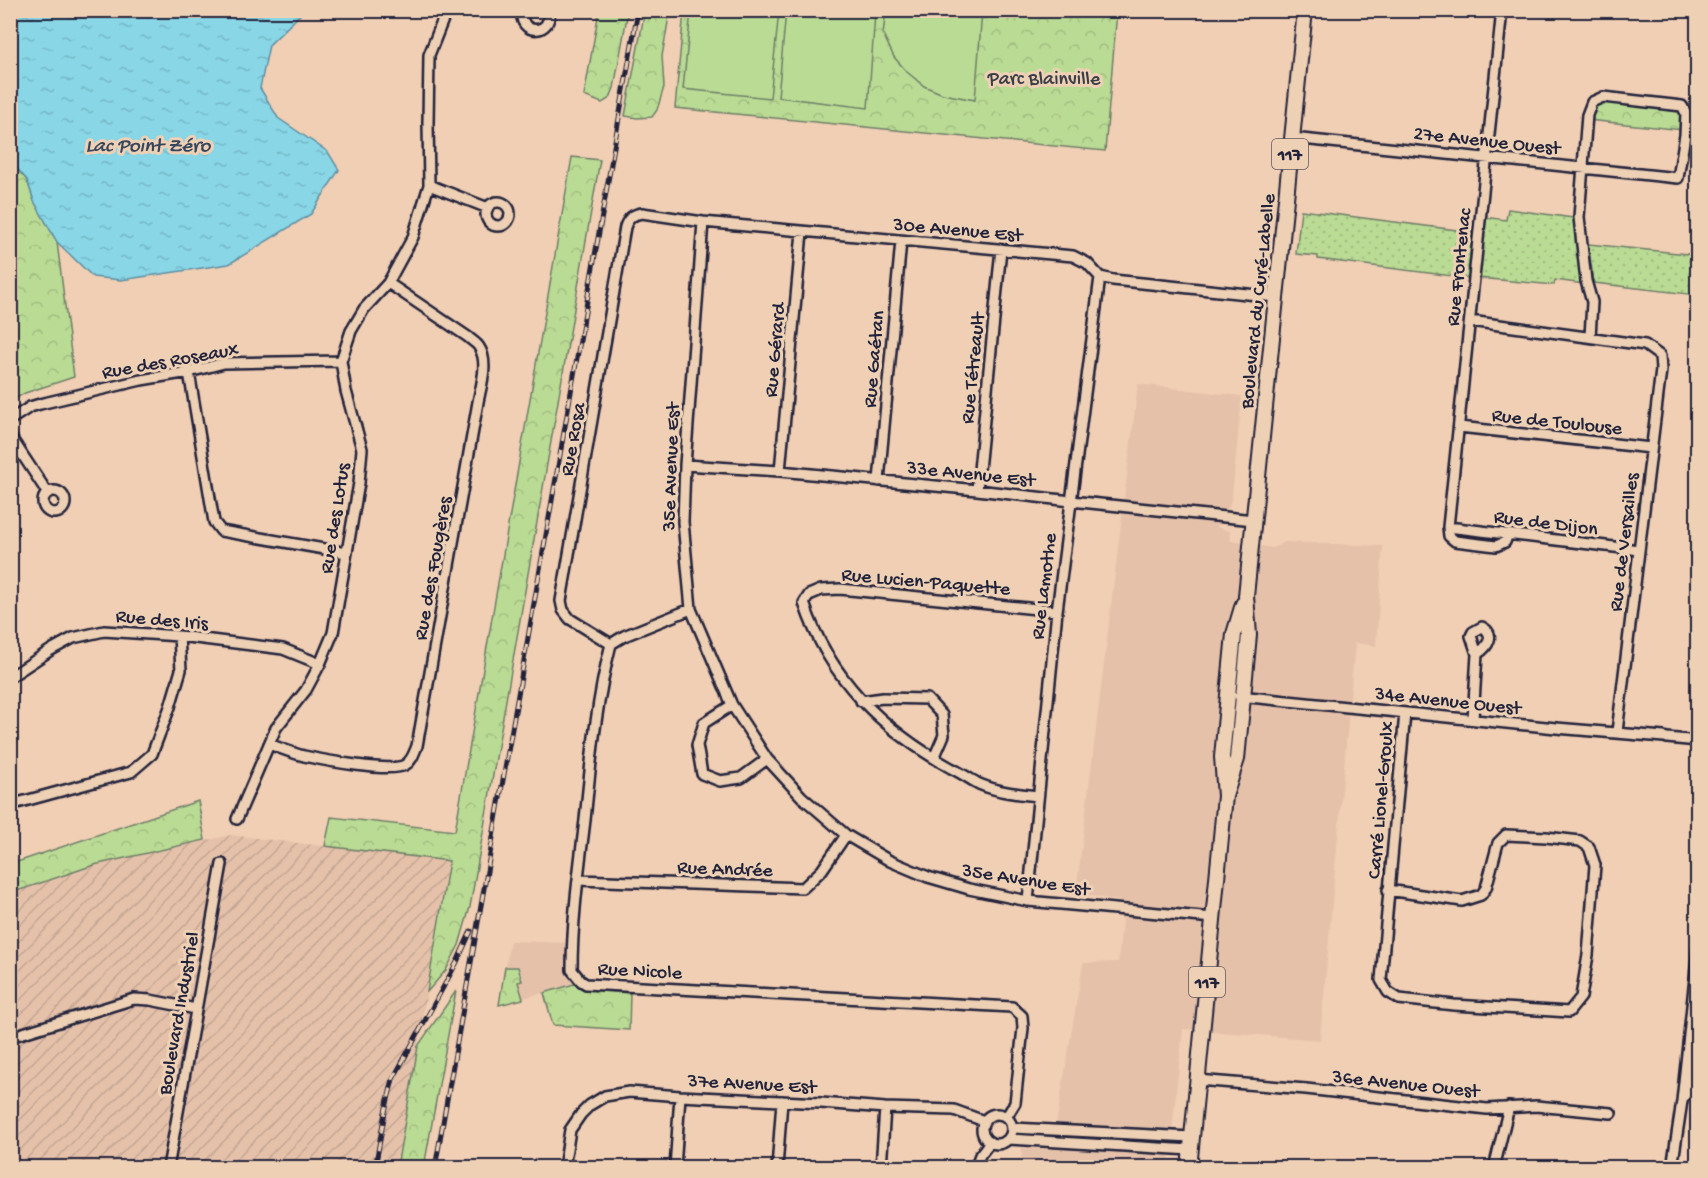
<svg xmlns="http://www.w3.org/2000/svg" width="1708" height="1178" font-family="'Gochi Hand',sans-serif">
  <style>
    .built { fill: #e5c1aa }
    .industrial { fill: url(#industrial-furrows) }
    .grass { fill: url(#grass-dots); stroke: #6e7e68; stroke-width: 1.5 }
    .forest { fill: url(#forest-crowns); stroke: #6e7e68; stroke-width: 1.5 }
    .garden { fill: #badb94; stroke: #6e7e68; stroke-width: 1.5 }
    .water { fill: url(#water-ripples); stroke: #5f8ea2; stroke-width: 1.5 }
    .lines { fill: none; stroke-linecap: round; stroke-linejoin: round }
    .minor-casing { stroke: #22223b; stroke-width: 14 }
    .primary-casing { stroke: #22223b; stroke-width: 18 }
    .minor { stroke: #eed1b5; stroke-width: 9 }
    .primary { stroke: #eed1b5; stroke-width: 14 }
    .rail-casing { stroke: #22223b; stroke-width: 5 }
    .rail { stroke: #eed1b5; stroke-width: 3; stroke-dasharray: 9; stroke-linecap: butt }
    .labels { text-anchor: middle; stroke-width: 6; stroke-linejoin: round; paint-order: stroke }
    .shield { fill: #eed1b5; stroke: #5f5660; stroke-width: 1.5 }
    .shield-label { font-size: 18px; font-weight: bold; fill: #22223b }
    .park-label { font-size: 20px; fill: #393e48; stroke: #eed1b5 }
    .street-label { font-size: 20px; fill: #22223b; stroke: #eed1b5 }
    .water-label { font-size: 21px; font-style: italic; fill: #36465d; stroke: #eed1b5 }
  </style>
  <defs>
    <pattern id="industrial-furrows" width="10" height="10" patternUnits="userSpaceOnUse" patternTransform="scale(1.5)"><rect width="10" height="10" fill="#e5c1aa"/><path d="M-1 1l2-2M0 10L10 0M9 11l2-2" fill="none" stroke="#c4a693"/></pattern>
    <pattern id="grass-dots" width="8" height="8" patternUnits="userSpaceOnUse" patternTransform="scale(1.5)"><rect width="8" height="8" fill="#badb94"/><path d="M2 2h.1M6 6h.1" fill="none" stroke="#a0bc80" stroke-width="1.8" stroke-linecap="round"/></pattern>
    <pattern id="forest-crowns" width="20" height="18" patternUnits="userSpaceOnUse" patternTransform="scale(1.5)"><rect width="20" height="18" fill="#badb94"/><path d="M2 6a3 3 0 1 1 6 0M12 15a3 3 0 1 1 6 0" fill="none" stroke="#a0bc80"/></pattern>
    <pattern id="water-ripples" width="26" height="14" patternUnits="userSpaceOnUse" patternTransform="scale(1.5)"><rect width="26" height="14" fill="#88d6e6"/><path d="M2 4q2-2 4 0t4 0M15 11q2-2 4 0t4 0" fill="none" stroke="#75b7c6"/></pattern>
  </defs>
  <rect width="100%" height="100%" fill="#f1cfb4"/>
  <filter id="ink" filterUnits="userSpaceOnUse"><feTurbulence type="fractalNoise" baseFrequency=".0167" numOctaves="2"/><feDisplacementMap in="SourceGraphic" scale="12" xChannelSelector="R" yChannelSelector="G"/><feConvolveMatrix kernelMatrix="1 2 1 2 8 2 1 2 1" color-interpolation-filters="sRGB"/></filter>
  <g filter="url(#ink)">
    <path class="built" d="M1138,384L1242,396L1232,496L1229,507L1217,527L1230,531L1231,541L1273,548L1285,542L1383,546L1376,646L1355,643L1320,1040L1183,1029L1168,1167L1021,1168L1022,1148L1052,1149L1083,963L1118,962L1124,902L1076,893Z
      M510,941L568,943L566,970L569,978L574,984L499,1005Z"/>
    <path class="industrial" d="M231,835L449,861L397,1167H11L10,893L94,865Z"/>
    <path class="grass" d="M1508,209L1573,218L1585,284L1555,280L1554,285L1478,278L1484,217L1506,220Z
      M1301,210L1472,232L1468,278L1318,259V256L1296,254Z
      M1588,244L1697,255V295L1594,283Z
      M1695,1000L1698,1004L1697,1064V1070L1685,1092Z"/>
    <path class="forest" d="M645,10L670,11L662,56L664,87L657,110L652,117L637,118L625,116Z
      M599,11H628L614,88L610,98L602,103L584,96Z
      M684,11H1117L1105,151L675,108Z
      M1603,99L1681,109L1683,130L1588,120L1594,104Z
      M572,157L600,160L470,907L459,945L446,970L427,992L449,861L325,846L331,817L455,831Z
      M10,162L27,180L34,201L57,242L74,377L25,393L11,401Z
      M198,801L205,840L94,865L11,893V864Z
      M505,967H518L522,981L518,982L523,999L499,1005Z
      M574,984L586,990L630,993L629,1030L553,1025L544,993Z
      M456,991L424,1167H397L418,1046Z"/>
    <path class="garden" d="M838,10L875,14L868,108L778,97L786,11Z
      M691,11H779L770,98L683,89Z
      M886,11H982L975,100L943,94L924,86L907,72L894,57L883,34Z"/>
    <path class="water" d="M11,10L304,11L269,45L260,88L278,118L328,152L339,170L311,214L229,264L121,280L93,277L57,242L34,201L27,180L11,162Z"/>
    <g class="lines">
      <defs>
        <path id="minor" d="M522,10C518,36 553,36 549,10
          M1502,10L1448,527L1449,536L1455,541L1496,546L1505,542L1508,534
          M1292,138L1678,178L1685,135L1686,113L1682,106L1603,97L1592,102L1587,115L1579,217L1586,281L1592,302L1590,337
          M429,185L488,208
          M486 214a12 12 0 1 1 24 0a12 12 0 1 1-24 0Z
          M703,222L685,465L683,522L691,609L732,705L767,759L802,797L846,835L890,861L928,877L969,889L1028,901L1213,918
          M1470,321L1645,345L1660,356L1661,370L1617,732
          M189,372L214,522L221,531L347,553
          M10,420L30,407L40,404L141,380L189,372L224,363L341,361
          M1459,427L1651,448
          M10,436L47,492
          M685,465L780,471L977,490L1071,501L1254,520
          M780,471L802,232
          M879,481L901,241
          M977,490L1001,249
          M43 502a11 11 0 1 1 22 0a11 11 0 1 1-22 0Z
          M1448,527L1639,550
          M691,609L624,636L611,644C596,702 591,761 585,820C579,870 572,920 572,970L581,981L586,984L1012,1007L1022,1016L1023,1028L1015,1103L1007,1116
          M611,644L570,619L563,610L561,601L625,227C628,218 633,214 642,213L703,222L1073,256L1087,263L1100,277L1113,280L1276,297
          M10,677L51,650L73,638L104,631L179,636L283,649L320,664
          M1239,696L1556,728L1664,737
          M861,701L883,698L927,699L942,715L944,735L934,758
          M732,705L704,723L697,745L702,774L720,781L741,778L767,759
          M1473,719L1477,654L1471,636L1473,632L1482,627C1496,634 1488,647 1477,654
          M1667,738L1698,741
          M269,744C280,748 292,753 304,756C322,760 391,773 405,765C412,761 414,753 417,746L478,402C481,386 489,362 479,347C477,343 471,340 468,337L388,283
          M1038,796C1018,794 998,792 979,784C970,779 961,773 951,768C883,730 829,679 804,603L809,595L821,590L840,589L1057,611
          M10,805L131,772L152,754L170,707L181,670L179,636
          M237,819L276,728L306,690L320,664L333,633L359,483L362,449L346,391L341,361L351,331L364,309L388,283L413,237L429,185L428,123L429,55L444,17L449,10
          M578,880L803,888L822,870L846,835
          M1388,890L1462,901L1481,895L1486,888L1498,843L1506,835L1546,837L1580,841L1589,847L1595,865L1588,955L1581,997L1569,1012L1454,1005L1399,999L1388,992L1381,980L1405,713
          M1028,901L1057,611L1100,277
          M10,1037L134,999L150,1000L196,1009
          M1197,1080L1306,1089L1487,1109L1536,1106L1611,1113
          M1684,1097L1698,1073
          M982 1129a15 15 0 1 1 30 0a15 15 0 1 1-30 0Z
          M1013,1128L1192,1137
          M1009,1139L1191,1150
          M168,1168L222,864
          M564,1168L570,1130L581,1114L590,1105L605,1096L629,1092L680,1096L821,1103L885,1108L954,1110L984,1121
          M675,1168L680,1096
          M777,1168L782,1101
          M881,1168L885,1108
          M975,1168L980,1155L990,1142
          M1494,1168L1509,1107
          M1672,1168L1682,1101L1698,949"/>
        <path id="primary" d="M1225,796L1237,759L1249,635L1246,596L1305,10
          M1189,1168L1225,796L1222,757L1228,695L1234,634L1243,604"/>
      </defs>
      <use href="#minor" class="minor-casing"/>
      <use href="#primary" class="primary-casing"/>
      <use href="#minor" class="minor"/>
      <use href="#primary" class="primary"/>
      <defs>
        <path id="rail" d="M375,1168L385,1112L393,1079L457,962L471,931
          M435,1168L638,10"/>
      </defs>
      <use href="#rail" class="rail-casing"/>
      <use href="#rail" class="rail"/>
    </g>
  </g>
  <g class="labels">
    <g class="shield">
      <rect x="1272" y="139" width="36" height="30" rx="4.5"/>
      <rect x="1189" y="967" width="36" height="30" rx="4.5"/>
    </g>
    <g class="shield-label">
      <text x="1290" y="160">117</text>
      <text x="1207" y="988">117</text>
    </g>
    <g class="park-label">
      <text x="1044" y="84">Parc Blainville</text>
    </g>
    <g class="street-label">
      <text transform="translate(1487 139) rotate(6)" y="7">27e Avenue Ouest</text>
      <text transform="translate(958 228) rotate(5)" y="7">30e Avenue Est</text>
      <text transform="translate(1457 267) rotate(-84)" y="7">Rue Frontenac</text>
      <text transform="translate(1256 301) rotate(-84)" y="7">Boulevard du Curé-Labelle</text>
      <text transform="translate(773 350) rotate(-85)" y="7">Rue Gérard</text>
      <text transform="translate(170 359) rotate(-10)" y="7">Rue des Roseaux</text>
      <text transform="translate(872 359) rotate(-85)" y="7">Rue Gaétan</text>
      <text transform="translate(971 368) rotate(-84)" y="7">Rue Tétreault</text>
      <text transform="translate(1557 420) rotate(6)" y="7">Rue de Toulouse</text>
      <text transform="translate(571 439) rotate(-80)" y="7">Rue Rosa</text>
      <text transform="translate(669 467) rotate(-88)" y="7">35e Avenue Est</text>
      <text transform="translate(971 472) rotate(6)" y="7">33e Avenue Est</text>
      <text transform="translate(333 518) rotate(-81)" y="7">Rue des Lotus</text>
      <text transform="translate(1546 521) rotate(7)" y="7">Rue de Dijon</text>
      <text transform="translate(1622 542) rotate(-83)" y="7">Rue de Versailles</text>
      <text transform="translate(431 568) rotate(-80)" y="7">Rue des Fougères</text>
      <text transform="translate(926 580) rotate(5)" y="7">Rue Lucien-Paquette</text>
      <text transform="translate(1042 586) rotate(-83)" y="7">Rue Lamothe</text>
      <text transform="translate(162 618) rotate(5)" y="7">Rue des Iris</text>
      <text transform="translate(1448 699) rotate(6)" y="7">34e Avenue Ouest</text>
      <text transform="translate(1379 800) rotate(-85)" y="7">Carré Lionel-Groulx</text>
      <text transform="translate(725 867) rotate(2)" y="7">Rue Andrée</text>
      <text transform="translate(1026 878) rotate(9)" y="7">35e Avenue Est</text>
      <text transform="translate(640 969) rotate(3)" y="7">Rue Nicole</text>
      <text transform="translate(177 1013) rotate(-80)" y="7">Boulevard Industriel</text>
      <text transform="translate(752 1082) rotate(3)" y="7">37e Avenue Est</text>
      <text transform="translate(1406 1082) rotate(6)" y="7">36e Avenue Ouest</text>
    </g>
    <g class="water-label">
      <text x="148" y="151">Lac Point Zéro</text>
    </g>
  </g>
  <rect width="1708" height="1178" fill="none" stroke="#eed1b5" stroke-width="36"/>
  <rect x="18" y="18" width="1672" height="1142" fill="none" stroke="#22223b" stroke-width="2" filter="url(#ink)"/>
</svg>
